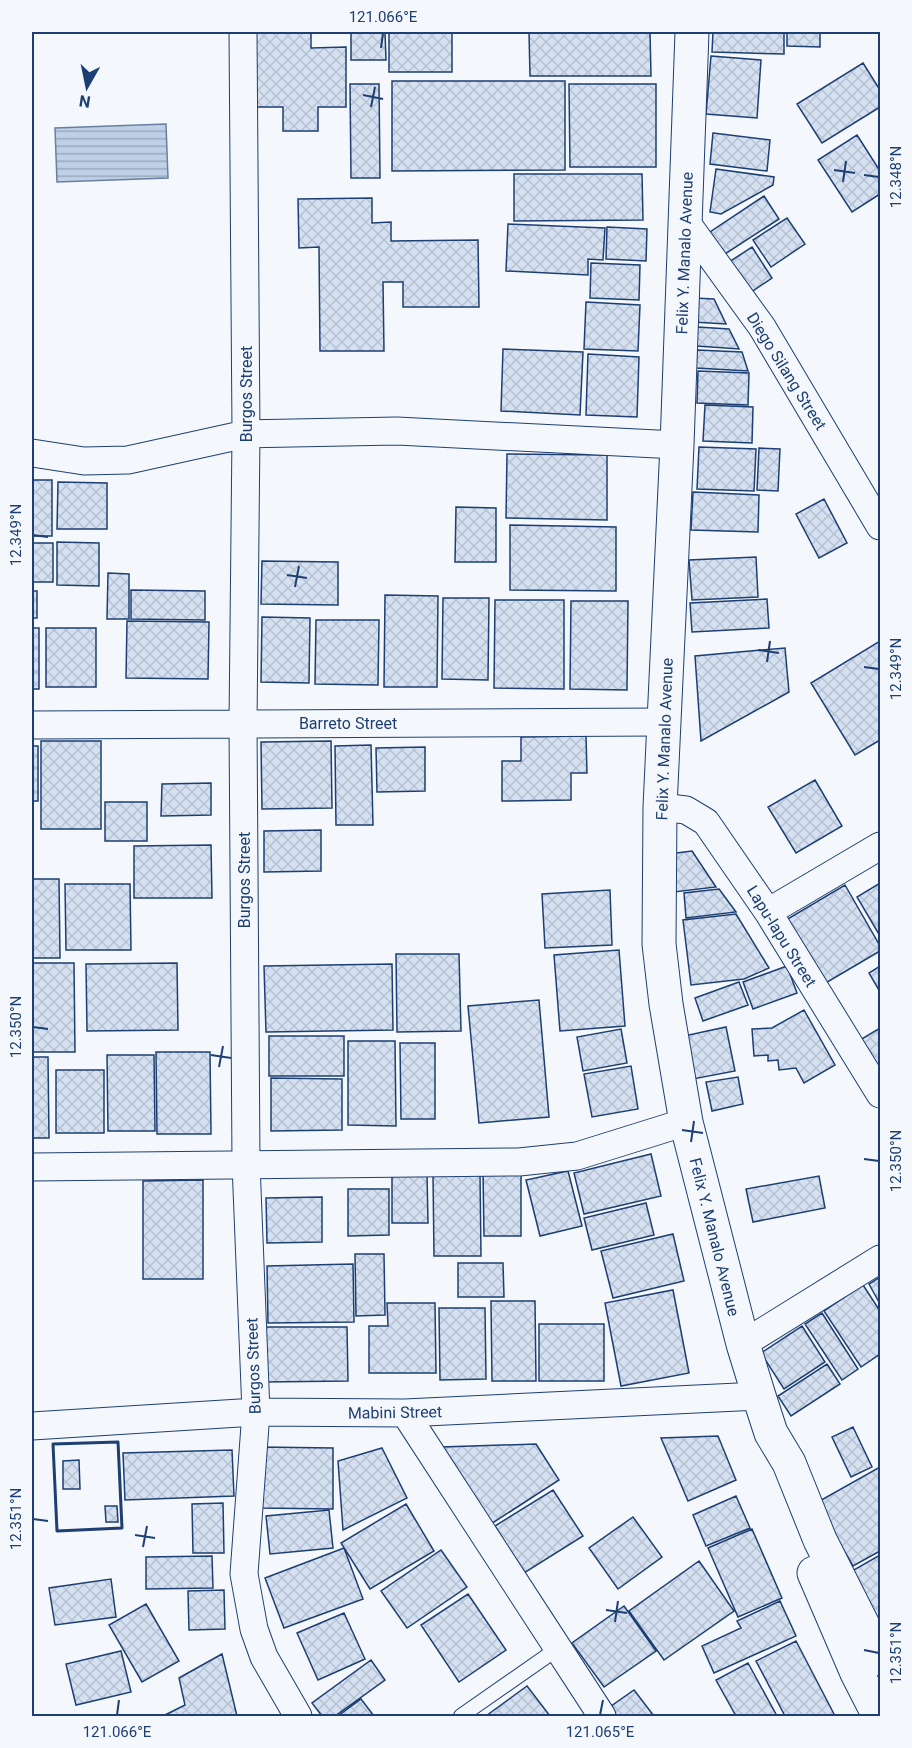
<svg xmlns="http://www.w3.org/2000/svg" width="912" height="1748" font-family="Roboto,sans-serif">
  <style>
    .water { fill: url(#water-rules); stroke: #687fa3; stroke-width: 1.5 }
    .building { fill: url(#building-cross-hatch); stroke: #1d3f73; stroke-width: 1.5 }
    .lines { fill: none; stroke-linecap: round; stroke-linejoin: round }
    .lane-casing { stroke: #1d3f73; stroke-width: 16 }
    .street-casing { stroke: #1d3f73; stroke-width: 29 }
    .secondary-casing { stroke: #1d3f73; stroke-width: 35 }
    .lane { stroke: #f4f7fb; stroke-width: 14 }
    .street { stroke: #f4f7fb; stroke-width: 27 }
    .secondary { stroke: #f4f7fb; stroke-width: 33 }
    .wall { stroke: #1d3f73; stroke-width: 3 }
    .ticks { fill: none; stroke: #1d3f73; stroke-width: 2 }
    .labels { text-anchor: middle; stroke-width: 4.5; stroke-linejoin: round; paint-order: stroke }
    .street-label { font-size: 16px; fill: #1d3f73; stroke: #f4f7fb }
    .neatline { fill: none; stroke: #1d3f73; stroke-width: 2 }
    .ticks-label { font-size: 15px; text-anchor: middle; fill: #1d3f73 }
  </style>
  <defs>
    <pattern id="water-rules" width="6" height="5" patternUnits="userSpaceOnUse" patternTransform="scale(1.5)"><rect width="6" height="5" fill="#bed0e5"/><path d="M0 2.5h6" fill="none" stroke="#9aaabe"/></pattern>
    <pattern id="building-cross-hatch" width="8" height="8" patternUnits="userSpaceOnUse" patternTransform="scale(1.5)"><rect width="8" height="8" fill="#d5e0f0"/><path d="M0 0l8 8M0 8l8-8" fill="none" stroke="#b6c1d1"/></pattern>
  </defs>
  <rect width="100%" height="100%" fill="#f4f7fb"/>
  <path class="water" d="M166,124L168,178L57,182L55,128Z"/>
  <path class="building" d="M255,32H311V48L346,47V107H318V131H283V107H256Z
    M351,32H385L386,60H351Z
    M389,32H452V72H389Z
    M529,32H650L651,76H530Z
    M713,32H784V54L712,52Z
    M787,32H820V47L787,46Z
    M711,56L761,60L757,118L706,114Z
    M863,63L880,90V107L822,143L797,104Z
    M392,81H565V170L392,171Z
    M350,84H379L380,178H351Z
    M569,84H656V167H570Z
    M713,133L770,140L767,171L710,164Z
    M857,135L880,171V194L852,212L818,160Z
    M716,169L774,177L773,185L721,214L710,212Z
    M514,174H642L643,220L514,221Z
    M764,196L779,219L725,254L710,232Z
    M372,198V223L391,222V241L478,240L479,307H403V282H383L384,351H320L319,247L299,248L298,199Z
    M787,218L805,244L771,267L753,240Z
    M508,224L605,228L603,260L588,259V275L506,271Z
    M607,227L647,229L646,261L606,259Z
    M752,247L772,278L747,295L726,264Z
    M591,263L640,265L639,300L590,298Z
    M694,298L714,299L726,324L693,322Z
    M586,302L640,305L638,351L584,349Z
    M697,327L729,329L739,349L697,346Z
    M503,349L583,352L580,415L501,411Z
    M697,350L742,352L748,371L696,368Z
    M588,354L639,357L637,417L586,415Z
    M698,371L749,373L748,405L697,403Z
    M705,405L753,407L752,443L703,441Z
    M699,447L756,449L754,491L697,489Z
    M759,448L780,449L778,491L757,490Z
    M507,454L607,455V520L506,518Z
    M32,480H52V536H32Z
    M58,482L107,483V529H57Z
    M693,492L759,495L758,532L691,530Z
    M824,499L847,543L819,558L796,514Z
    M456,507L496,508V562H455Z
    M510,525L616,527V591L510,590Z
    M57,542L99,543V586L57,585Z
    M32,543H53V582H32Z
    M756,557L758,597L692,600L689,560Z
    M262,561L338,562V605L261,604Z
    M108,573L129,574V619H107Z
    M131,590L205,591V620L131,619Z
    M32,591H37V618H32Z
    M385,595L438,596L437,687H384Z
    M443,598H489L488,680L442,679Z
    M767,599L769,628L692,632L690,603Z
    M495,600H564V689L494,688Z
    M571,601H628L627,690L570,689Z
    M262,617L310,618L309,683L261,682Z
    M316,620H379L378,685L315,684Z
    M127,621L209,622L208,679L126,678Z
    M32,628H39V689H32Z
    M46,628H96V687H46Z
    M880,641V740L855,755L811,683Z
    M785,648L789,692L701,741L695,656Z
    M586,736L587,773H571V800L502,801V761H521V737Z
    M41,741H101V829H41Z
    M331,741L332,808L262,809L261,742Z
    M371,745L373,825H336L335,746Z
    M32,746H38V801H32Z
    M425,747V791L377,792L376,748Z
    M815,780L842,826L796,853L768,807Z
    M211,783V815L161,816L162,784Z
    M105,802H147V841H105Z
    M321,830V871L264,872V831Z
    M211,845L212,898H134V846Z
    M692,851L716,887L674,892L669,854Z
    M32,879H59L60,958H32Z
    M880,883V936L857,897Z
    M65,884H130L131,950H66Z
    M845,885L880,946V951L824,984L786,920Z
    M719,889L736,912L686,918L684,893Z
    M610,890L612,945L545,948L542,894Z
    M736,914L769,968L744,979L691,985L683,920Z
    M619,950L625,1026L560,1031L554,955Z
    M396,954H459L461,1031L397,1032Z
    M32,963H74L75,1052H32Z
    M177,963L178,1030L87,1031L86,964Z
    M392,964L393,1030L266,1032L264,966Z
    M787,966L797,993L753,1009L743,982Z
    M880,966V992L869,973Z
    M739,982L748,1005L703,1021L695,998Z
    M539,1000L549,1117L479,1123L468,1006Z
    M804,1010L835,1065L804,1083L796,1068L779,1070L778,1060L768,1061V1055L754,1056L752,1029L772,1028Z
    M726,1027L735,1071L693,1079L684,1036Z
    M880,1028V1064L877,1067L860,1040Z
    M621,1029L627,1063L583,1071L577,1037Z
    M269,1036H344V1076H269Z
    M348,1041H395L396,1126L348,1125Z
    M400,1043H435V1119H401Z
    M156,1052H210L211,1134H157Z
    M107,1055H154L155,1131H108Z
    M32,1057H48L49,1138H32Z
    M631,1066L638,1109L592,1117L584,1074Z
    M56,1070H104V1133H56Z
    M738,1077L743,1104L712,1111L706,1082Z
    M271,1078L342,1079V1130L271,1131Z
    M651,1154L661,1196L584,1214L574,1173Z
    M568,1171L582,1226L540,1236L526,1180Z
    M483,1172H521V1236H484Z
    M427,1174L428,1223H392V1175Z
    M480,1174L481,1256H434L433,1175Z
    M819,1176L825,1208L753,1222L746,1189Z
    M203,1180V1279H143V1181Z
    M348,1189H389V1235L348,1236Z
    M322,1197V1242L267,1243L266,1198Z
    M646,1203L654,1235L592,1250L584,1218Z
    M673,1234L684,1281L613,1298L601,1251Z
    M355,1254H384L385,1315L356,1316Z
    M458,1263H503L504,1297H458Z
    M353,1264L354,1322L268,1323L267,1266Z
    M880,1277V1304L869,1284Z
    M863,1285L880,1311V1354L861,1367L824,1311Z
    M673,1290L689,1373L621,1386L605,1303Z
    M491,1301H535L536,1381H492Z
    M387,1303H435L436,1373H369V1326H388Z
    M439,1308H485L486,1379L440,1380Z
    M822,1313L858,1369L842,1380L805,1324Z
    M539,1324H604V1381H539Z
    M802,1326L825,1362L784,1389L761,1353Z
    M262,1327H347L348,1381L263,1382Z
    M827,1364L840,1384L791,1416L778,1396Z
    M853,1427L872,1467L851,1477L832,1437Z
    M718,1436L736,1480L688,1501L661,1438Z
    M536,1444L559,1480L491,1524L442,1447Z
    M260,1447L333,1448V1509L259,1508Z
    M382,1448L407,1498L343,1530L338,1461Z
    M232,1450L234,1496L125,1500L123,1453Z
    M79,1460L80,1489H63V1461Z
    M880,1467V1551L853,1566L816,1503Z
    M553,1490L583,1536L524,1573L495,1526Z
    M736,1496L750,1528L706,1546L693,1515Z
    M223,1503L224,1553H193L192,1504Z
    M406,1504L434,1551L370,1589L341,1543Z
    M105,1506H117L118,1522H106Z
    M329,1510L333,1548L270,1554L266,1516Z
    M633,1517L662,1557L618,1589L589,1548Z
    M752,1529L782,1598L738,1617L708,1548Z
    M344,1548L363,1599L284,1628L265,1578Z
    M441,1550L467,1587L407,1628L381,1591Z
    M880,1555V1631L852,1571Z
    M212,1556L213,1588L146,1589V1557Z
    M699,1561L734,1611L664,1660L629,1611Z
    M111,1579L116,1617L55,1625L49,1588Z
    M224,1590L225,1629L189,1630L188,1591Z
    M468,1594L506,1650L459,1682L421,1625Z
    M780,1601L796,1636L714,1673L702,1646L741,1628L737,1621Z
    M146,1604L179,1661L142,1682L109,1625Z
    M624,1606L656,1651L604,1687L572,1643Z
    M344,1613L365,1659L318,1680L297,1633Z
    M796,1641L835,1716H785L756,1661Z
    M121,1651L131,1692L76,1705L66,1664Z
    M222,1654L237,1716H163L185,1705L179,1678Z
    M371,1660L385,1680L335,1716H322L312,1703Z
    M748,1663L777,1716H736L716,1680Z
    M527,1686L550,1716H486Z
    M634,1690L654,1716H612L607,1709Z
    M361,1699L374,1716H338Z"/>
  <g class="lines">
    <defs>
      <path id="lane" d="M461,1716L557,1649"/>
      <path id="street" d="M243,32L246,434L243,723L246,1164L256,1412L244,1574L254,1629L264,1657L298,1716
        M686,222L762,327L880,526
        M32,453L84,461L128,460L246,434L397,431L677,445
        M32,725L664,722
        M660,807L686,810L706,822L768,912L880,1094
        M768,912L880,846
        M32,1167L519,1162L577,1156L686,1122
        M743,1344L880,1259
        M405,1413L602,1716
        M32,1426L256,1412L405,1413L759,1396"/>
      <path id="secondary" d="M692,32L677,445L660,807L659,944L666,1004L686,1122L743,1344L759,1396L771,1433L789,1463L820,1540L880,1659
        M814,1573L857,1673L879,1716"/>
    </defs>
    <use href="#lane" class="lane-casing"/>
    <use href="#street" class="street-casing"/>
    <use href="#secondary" class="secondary-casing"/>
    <use href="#lane" class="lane"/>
    <use href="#street" class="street"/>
    <use href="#secondary" class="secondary"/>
    <path class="wall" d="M118,1442L122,1528L57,1531L53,1444Z"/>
  </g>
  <path class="ticks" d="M381,48L383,33M363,95L383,99M371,107L375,87M834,170L855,173M864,175L879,177M843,182L846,161M33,535L48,537M287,575L307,578M295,587L299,566M758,650L779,653M767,662L770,641M864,667L879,669M33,1027L48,1029M211,1055L231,1058M219,1067L223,1046M682,1130L703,1133M691,1142L694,1121M864,1159L879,1161M33,1519L48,1521M135,1535L155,1538M143,1547L147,1526M606,1610L627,1613M615,1622L618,1601M864,1650L879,1653M117,1715L119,1700M600,1715L603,1700"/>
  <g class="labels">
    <g class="street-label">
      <text transform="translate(684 253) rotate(-88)" y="6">Felix Y. Manalo Avenue</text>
      <text transform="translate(787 371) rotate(58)" y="6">Diego Silang Street</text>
      <text transform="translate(246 394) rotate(-90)" y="6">Burgos Street</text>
      <text x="348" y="729">Barreto Street</text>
      <text transform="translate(664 739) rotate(-88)" y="6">Felix Y. Manalo Avenue</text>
      <text transform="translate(244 880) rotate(-90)" y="6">Burgos Street</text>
      <text transform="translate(782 936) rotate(58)" y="6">Lapu-lapu Street</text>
      <text transform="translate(715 1237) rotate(76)" y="6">Felix Y. Manalo Avenue</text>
      <text transform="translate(253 1366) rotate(-92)" y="6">Burgos Street</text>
      <text transform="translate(395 1412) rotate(-1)" y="6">Mabini Street</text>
    </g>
  </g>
  <rect width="912" height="1748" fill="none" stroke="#f4f7fb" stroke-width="66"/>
  <g transform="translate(87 87) rotate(189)" stroke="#f4f7fb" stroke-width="4.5" paint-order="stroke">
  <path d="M0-4.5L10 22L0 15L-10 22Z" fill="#1d3f73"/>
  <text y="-9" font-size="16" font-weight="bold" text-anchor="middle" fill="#1d3f73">N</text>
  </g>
  <rect x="33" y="33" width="846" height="1682" class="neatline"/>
  <g class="ticks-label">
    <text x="383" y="22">121.066°E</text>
    <text transform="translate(896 177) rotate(-90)" y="5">12.348°N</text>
    <text transform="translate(16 535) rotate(-90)" y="5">12.349°N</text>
    <text transform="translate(896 669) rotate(-90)" y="5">12.349°N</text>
    <text transform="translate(16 1027) rotate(-90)" y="5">12.350°N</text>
    <text transform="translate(896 1161) rotate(-90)" y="5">12.350°N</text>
    <text transform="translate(16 1519) rotate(-90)" y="5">12.351°N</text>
    <text transform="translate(896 1653) rotate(-90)" y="5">12.351°N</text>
    <text x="117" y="1737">121.066°E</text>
    <text x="600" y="1737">121.065°E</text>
  </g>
</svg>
